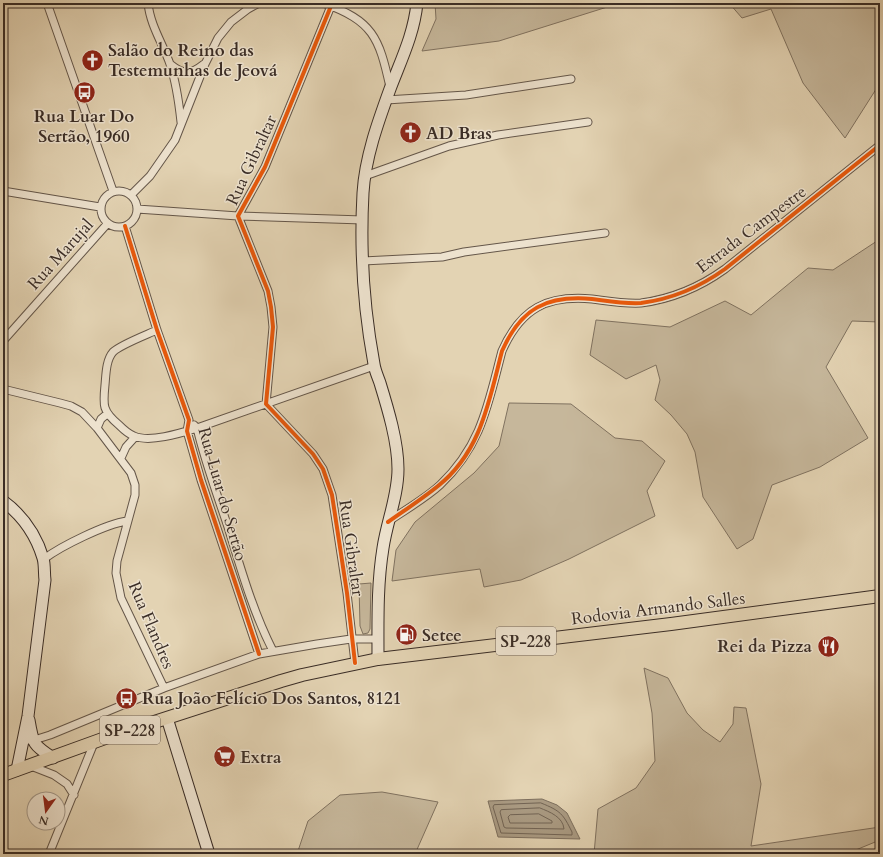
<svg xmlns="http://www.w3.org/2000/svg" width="883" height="857" font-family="Cardo,serif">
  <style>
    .green { fill: #c6b79b; stroke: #807260 }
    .water { fill: #aa9b83; stroke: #7d6f5e }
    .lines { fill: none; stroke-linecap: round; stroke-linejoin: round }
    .shore { stroke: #726454; stroke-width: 1 }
    .street-casing { stroke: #645649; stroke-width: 9 }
    .secondary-casing { stroke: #3a2d26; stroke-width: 13 }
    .primary-casing { stroke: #3a2d26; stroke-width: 14 }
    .street { stroke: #ede2ce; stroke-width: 7 }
    .secondary { stroke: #ede2ce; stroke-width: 11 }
    .primary { stroke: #e3d3b3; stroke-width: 12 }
    .cycleway-casing { stroke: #ede2ce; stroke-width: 6 }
    .cycleway { stroke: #e8590c; stroke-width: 4 }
    .labels { text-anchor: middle; stroke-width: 3; stroke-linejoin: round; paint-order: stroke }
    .shield { fill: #ede2ce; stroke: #706358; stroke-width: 1 }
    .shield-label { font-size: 16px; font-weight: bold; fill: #3a2d26 }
    .poi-label { font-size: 17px; font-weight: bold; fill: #3a2d26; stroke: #ede2ce; text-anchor: start }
    .street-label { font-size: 17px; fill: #3a2d26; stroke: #ede2ce }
  </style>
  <rect width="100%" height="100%" fill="#e3d3b3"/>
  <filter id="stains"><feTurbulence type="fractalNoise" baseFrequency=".005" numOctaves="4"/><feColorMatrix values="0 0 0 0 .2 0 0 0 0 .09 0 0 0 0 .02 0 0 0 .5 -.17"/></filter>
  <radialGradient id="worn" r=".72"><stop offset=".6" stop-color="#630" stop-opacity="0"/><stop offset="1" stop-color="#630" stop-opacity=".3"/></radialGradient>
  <path class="green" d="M435,3H620L499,41L422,51L436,19Z
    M729,3H880V83L845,138L803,83L771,9L742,18Z
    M880,239V322L852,321L826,367L868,438L820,467L772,485L753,539L737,549L703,497L695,452L687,434L671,415L655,400L660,380L656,365L626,379L590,355L596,320L670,327L725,301L751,315L808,268L833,270Z
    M509,403L571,404L615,438L642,441L665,461L647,491L655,516L569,559L521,580L484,587L480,569L392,581L396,550L415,522L474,473L499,446Z
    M371,583L370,629L368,633L363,634L360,626L359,584Z
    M644,668L668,678L687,713L703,730L720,742L733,724L734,707L746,708L761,784L751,846L880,827V840L846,854H594L598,809L636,788L655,761L652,713Z
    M382,792L438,802L415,854H297L308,821L340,795Z"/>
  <path class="water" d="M542,799L557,805L567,813L580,839L498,837L488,801Z"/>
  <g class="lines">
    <path class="shore" d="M541,803C561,811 563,814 572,832V835L501,833L493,807L494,805Z
      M540,808C550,812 563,817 564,829L506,828L504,827L500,812L501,810Z
      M539,814L552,821V823H510L508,817L510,815Z"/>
    <defs>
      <path id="street" d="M47,3L113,191
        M148,3C150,25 163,44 170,64C176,82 179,103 181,122
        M323,3C373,21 379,37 390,87
        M331,6L265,167L238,216L268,291L271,307L273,327L266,404L313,454L323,469L332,495L347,593L355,663
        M170,64C184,75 190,75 204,64
        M386,100L466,95L571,79
        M365,176L449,146L498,135L588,122
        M101 209a18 18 0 1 1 36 0a18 18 0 1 1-36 0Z
        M3,191L100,207
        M131,195L150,176L175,140L205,64L218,38L231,22L248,9L259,3
        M137,209L238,216L363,220
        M125,226L157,330L189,420L187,431L201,480L259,654
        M363,261L442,257L464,252L605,233
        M157,330C146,335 120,345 113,352C106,360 106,374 105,385C103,405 102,411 119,425C123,429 128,434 134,436C150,443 181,433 197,428L374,366
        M3,341L108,223
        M3,389L60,403L71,406L82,412L97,428L131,473L135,485V495L117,561L116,573L121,598L164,688
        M194,425L197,428C205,462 217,494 228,527C241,569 253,612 273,651
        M97,428L101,419L107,414
        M121,458L126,447L135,437
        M389,521C405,510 426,498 440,485C482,445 488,404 502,351C521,308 547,295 592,299C608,301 624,304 641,303C672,299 700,287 725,269L880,145
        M44,559C61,546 106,524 127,521
        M31,741L50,735L164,688L259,654L317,644L351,639H378
        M31,766L54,775L67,784L74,795
        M49,854L94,743
        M874,854L880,851"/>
      <path id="secondary" d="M3,501C22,515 36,535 43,558C45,565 44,573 45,580L28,716L17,770
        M378,659C378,621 377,585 383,548C387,521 398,496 398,469C398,442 388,409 380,383C378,377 375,371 374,364C364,310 360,248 363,193C365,158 378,122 390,89C401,60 414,34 417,3
        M167,718L209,854
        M29,720C33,744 33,745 53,758"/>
      <path id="primary" d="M3,775L108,737L281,681L302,675L378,659L671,624L880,596"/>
    </defs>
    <use href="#street" class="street-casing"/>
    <use href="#secondary" class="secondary-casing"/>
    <use href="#primary" class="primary-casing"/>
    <use href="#street" class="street"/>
    <use href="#secondary" class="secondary"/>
    <use href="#primary" class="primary"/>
    <defs>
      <path id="cycleway" d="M331,6L265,167L238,216L268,291L271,307L273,327L266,404L313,454L323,469L332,495L347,593L355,663
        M125,226L157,330L189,420L187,431L201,480L259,654
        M388,522C405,510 422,499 438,486C481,452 489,401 502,351C521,308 547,295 592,299C608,301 624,304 641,303C672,299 700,287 725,269L880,145"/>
    </defs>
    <use href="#cycleway" class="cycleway-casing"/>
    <use href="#cycleway" class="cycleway"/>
  </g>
  <defs>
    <symbol id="church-disc" viewBox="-11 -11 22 22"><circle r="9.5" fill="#8f2418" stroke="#ede2ce"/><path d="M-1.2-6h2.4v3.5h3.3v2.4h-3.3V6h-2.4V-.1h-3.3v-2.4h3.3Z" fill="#fff"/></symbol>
    <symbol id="bus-disc" viewBox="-11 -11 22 22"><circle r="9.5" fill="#8f2418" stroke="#ede2ce"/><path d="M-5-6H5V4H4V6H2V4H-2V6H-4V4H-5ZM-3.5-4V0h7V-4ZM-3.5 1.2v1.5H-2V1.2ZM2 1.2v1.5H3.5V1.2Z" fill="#fff"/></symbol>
    <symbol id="fuel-disc" viewBox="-11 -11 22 22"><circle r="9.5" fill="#8f2418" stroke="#ede2ce"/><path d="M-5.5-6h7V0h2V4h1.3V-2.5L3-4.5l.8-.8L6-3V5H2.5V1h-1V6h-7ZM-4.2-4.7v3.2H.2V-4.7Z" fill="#fff"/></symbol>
    <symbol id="restaurant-disc" viewBox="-11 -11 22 22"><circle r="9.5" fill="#8f2418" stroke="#ede2ce"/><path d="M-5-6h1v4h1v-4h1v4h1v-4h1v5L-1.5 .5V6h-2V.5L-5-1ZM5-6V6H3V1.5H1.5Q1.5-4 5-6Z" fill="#fff"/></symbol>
    <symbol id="supermarket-disc" viewBox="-11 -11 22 22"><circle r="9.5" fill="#8f2418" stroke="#ede2ce"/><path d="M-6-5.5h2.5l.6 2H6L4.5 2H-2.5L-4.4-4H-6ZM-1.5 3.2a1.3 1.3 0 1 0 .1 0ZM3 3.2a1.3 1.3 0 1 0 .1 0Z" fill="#fff"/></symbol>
  </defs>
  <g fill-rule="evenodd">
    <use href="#church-disc" x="80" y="48" width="25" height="25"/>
    <use href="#bus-disc" x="72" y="80" width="25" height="25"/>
    <use href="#church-disc" x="398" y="120" width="25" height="25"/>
    <use href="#fuel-disc" x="394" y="622" width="25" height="25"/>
    <use href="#restaurant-disc" x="816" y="634" width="25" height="25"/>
    <use href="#bus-disc" x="114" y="686" width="25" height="25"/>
    <use href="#supermarket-disc" x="212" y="744" width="25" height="25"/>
  </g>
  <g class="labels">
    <g class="shield">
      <rect x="496" y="627" width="60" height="28" rx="3"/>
      <rect x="100" y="716" width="60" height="28" rx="3"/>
    </g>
    <g class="shield-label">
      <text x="526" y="647">SP-228</text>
      <text x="130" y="736">SP-228</text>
    </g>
    <g class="poi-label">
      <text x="108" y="56">Salão do Reino das<tspan x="108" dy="20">Testemunhas de Jeová</tspan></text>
      <text x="84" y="122" text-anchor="middle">Rua Luar Do<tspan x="84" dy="20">Sertão, 1960</tspan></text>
      <text x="426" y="139">AD Bras</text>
      <text x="422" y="641">Setee</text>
      <text x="812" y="652" text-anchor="end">Rei da Pizza</text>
      <text x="142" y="704">Rua João Felício Dos Santos, 8121</text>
      <text x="240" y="763">Extra</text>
    </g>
    <g class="street-label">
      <text transform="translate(251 160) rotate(-65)" y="6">Rua Gibraltar</text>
      <text transform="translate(751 229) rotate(-37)" y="6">Estrada Campestre</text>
      <text transform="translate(60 254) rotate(-48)" y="6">Rua Marujal</text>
      <text transform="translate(223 494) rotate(74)" y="6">Rua Luar do Sertão</text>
      <text transform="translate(352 548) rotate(82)" y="6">Rua Gibraltar</text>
      <text transform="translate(658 608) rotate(-7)" y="6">Rodovia Armando Salles</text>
      <text transform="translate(152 625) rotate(67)" y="6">Rua Flandres</text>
    </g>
  </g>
  <rect width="883" height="857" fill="none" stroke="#e3d3b3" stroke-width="16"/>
  <rect x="4" y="4" width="875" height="849" fill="none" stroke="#3a2d26" stroke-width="2"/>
  <rect x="8" y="8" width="867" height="841" fill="none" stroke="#3a2d26"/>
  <g transform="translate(46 811) rotate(194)"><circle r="19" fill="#ede2ce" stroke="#a59a8b"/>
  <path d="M0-3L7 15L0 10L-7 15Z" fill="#8f2418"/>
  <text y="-6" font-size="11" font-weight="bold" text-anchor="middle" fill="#3a2d26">N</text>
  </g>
  <rect width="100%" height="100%" filter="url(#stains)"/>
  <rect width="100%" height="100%" fill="url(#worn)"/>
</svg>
